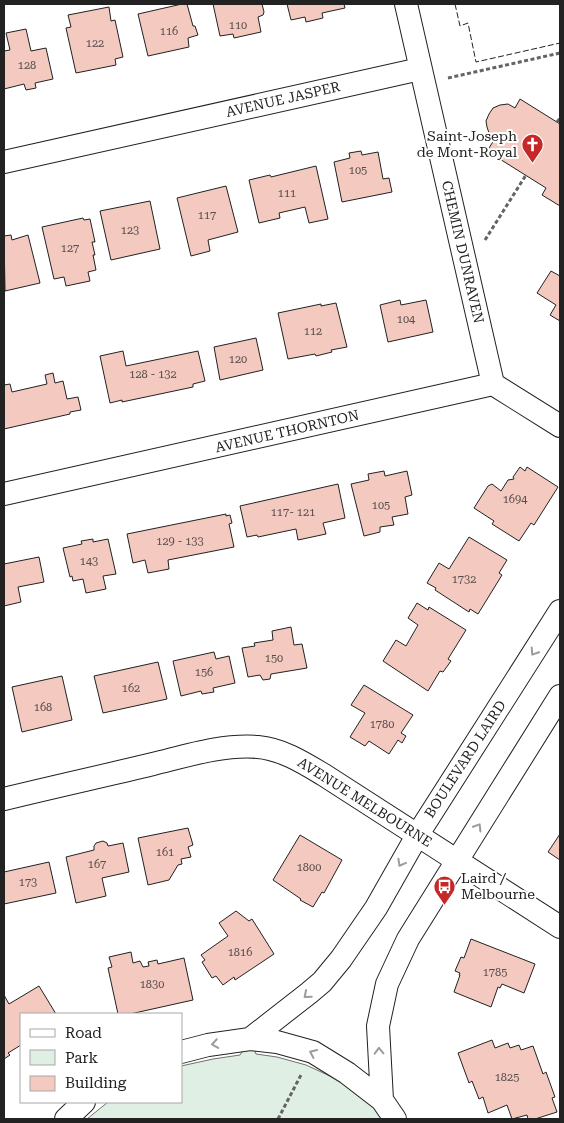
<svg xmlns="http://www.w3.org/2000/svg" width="564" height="1123" font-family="'Roboto Serif',serif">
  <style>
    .green { fill: #e0efe3; stroke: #6f6f6f }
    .building { fill: #f3c9c0; stroke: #222 }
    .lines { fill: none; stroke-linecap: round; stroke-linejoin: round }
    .minor-casing { stroke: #222; stroke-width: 24 }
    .path { stroke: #646464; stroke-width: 3; stroke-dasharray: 4 2.5; stroke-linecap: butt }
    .minor { stroke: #fff; stroke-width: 22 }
    .fence { stroke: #222; stroke-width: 1; stroke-dasharray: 6 2.5; stroke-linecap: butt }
    .oneway { stroke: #9c9c9c }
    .labels { text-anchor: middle; stroke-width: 4; stroke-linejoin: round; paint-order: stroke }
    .number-label { font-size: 11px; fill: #564c4a }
    .street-label { font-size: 14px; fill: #222; stroke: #fff }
    .poi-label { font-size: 14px; fill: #222; stroke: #fff; text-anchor: end }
  </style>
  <rect width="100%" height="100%" fill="#fff"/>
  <path class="green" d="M250,1039L256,1054L277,1057L306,1065L382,1100L384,1119H87L108,1102H181V1066L213,1059L240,1055Z"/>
  <path class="building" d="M182,4H187L193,26H195L198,35L188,38L189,47L148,56L138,14Z
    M213,4H262L264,12L263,15L258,17L261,32L234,38L233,34L220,36Z
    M287,4H344L345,8L322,13L323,18L306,22L305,17L291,20Z
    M109,7L111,21L115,20L123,57L115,59L116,65L76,73L66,28L71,27L68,15Z
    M26,29L31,51L46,48L53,79L35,83L36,88L26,90L24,84L4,89V51L10,50L6,33Z
    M520,99L560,124V206L542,195L546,188L487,151L496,137L489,133L487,127L486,121L489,114L493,108L500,105L508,104L515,108Z
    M361,151L362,155L378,152L383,179L389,178L392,192L342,202L334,162L350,158L349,153Z
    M316,166L328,219L309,223L305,207L279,213L280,218L259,223L249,180L270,175L271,177Z
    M226,186L238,232L208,240L210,251L191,256L177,198Z
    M150,201L160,249L111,260L100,211Z
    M83,218L84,220L90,219L95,242H92L95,255H93L96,270L88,272L90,281L66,286L64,277L54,279L42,227Z
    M11,235L12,240L28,235L40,283L5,291L4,236Z
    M551,271L560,276V321L550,315L556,305L537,293Z
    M400,300L401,305L426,300L433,332L388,342L380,305Z
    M336,303L347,347L331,350L332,352L316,356L315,354L288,359L278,313L321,304V306Z
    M256,338L263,370L220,380L214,347Z
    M123,351L126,366L198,351L205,381L193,384V387L122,402V400L110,403L100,356Z
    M53,373L55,383L63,381L67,399L78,397L81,410L70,412V414L4,429V385L10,384L12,392L47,384L45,375Z
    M520,467L525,471L527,467L558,487L534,525L531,523L519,541L492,524L494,521L474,508L488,486L492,484L501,491L508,480L514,479L513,477Z
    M384,471L385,476L407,471L412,495L405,497L408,514L392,517L394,525L380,527V532L364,536L351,484L369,480L368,474Z
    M338,484L345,518L323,523L326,534L298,540L296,529L258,537L257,535L247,537L240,506Z
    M226,514V516L230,515L232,523L229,524L234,547L168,560L169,569L148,573L145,560L133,563L127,534Z
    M469,537L507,560L499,573L502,575L478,614L470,609L469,612L435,590L436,588L427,583L439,563L449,569Z
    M93,539V542L108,539L116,574L103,576L106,589L86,593L83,579L73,581L72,576L70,577L63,548L82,544L81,541Z
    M39,557L44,582L18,587L21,602L4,606V564Z
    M417,603L428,610L429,607L466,630L448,659L451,661L443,672L440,671L428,691L383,661L396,640L406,646L418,625L408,618Z
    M291,627L294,645L302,644L307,668L271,674L270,679L263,680L260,675L248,677L242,648L255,646L254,643L273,640L272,631Z
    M214,652L216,659L229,656L235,683L213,688L214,692L202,694L201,691L181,696L173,661Z
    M158,662L167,699L103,713L94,676Z
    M62,676L72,720L22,732L12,687Z
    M364,685L413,715L401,733L406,736L402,743L398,740L389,754L369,741L365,746L350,737L365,713L351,705Z
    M188,828L193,845L188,847L191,857L181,859L182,864L178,865L169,880L148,885L138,838Z
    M560,834V860L548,852Z
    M300,835L342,860L324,893L322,892L313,907L300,900L301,899L273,880Z
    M103,841L107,843L108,846L123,843L129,872L102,878L106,896L76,903L66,857L94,850V846L96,843Z
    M49,862L56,893L4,904V872Z
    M236,911L249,921L252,919L274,954L235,980L234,977L223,985L216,976L212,978L202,962L205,960L201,955L228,936L219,923Z
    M471,939L535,964L524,993L502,984L500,988L498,987L491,1007L454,992L460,975H459L460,973L455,971L461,957L464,958Z
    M131,952L133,963L140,961L143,967L149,966L148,962L157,960L158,964L184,958L193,1000L130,1014H118L108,968L112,967L109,957Z
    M39,986L56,1014H21V1045L8,1053L10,1055L4,1059V995L9,1004Z
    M492,1040L495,1048L508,1043L510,1048L519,1045L521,1050L533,1046L543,1074L546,1072L555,1097L552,1098L557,1112L535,1119H528L527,1115L512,1119L507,1105L488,1113L483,1097L479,1099L472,1081L469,1083L458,1053Z"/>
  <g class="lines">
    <defs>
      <path id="minor" d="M406,4L493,384
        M4,162L420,69
        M4,494L493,384L560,426
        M4,799C53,787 103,776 153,764C186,756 223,744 258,747C282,749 304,763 324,775L560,927
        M250,1039L309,993L322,982L341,959L376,908L418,834L560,611
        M181,1052L208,1045L250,1039L277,1042L313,1052L347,1073L382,1100L395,1119
        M382,1100L378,1026L387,984L408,939L560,696
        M66,1119L84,1102"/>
    </defs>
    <use href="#minor" class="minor-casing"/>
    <path class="path" d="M448,78L560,53
      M557,122L560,118
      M485,240L526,175
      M278,1119L302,1073"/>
    <use href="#minor" class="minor"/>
    <path class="fence" d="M455,4L460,26L468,23L476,62L560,43"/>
  </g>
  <defs><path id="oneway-chevron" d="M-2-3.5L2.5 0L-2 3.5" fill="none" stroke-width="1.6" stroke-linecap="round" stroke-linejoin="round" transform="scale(1.25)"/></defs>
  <g class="oneway">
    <use href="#oneway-chevron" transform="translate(534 652) rotate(123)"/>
    <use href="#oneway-chevron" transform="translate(478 827) rotate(-58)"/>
    <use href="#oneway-chevron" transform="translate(401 863) rotate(119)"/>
    <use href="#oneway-chevron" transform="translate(307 995) rotate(140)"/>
    <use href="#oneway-chevron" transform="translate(215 1044) rotate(171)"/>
    <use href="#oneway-chevron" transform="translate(379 1051) rotate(-92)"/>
    <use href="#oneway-chevron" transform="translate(313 1053) rotate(-156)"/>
  </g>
  <defs>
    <symbol id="church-pin" viewBox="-11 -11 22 30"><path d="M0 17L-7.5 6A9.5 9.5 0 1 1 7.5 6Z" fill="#c62828" stroke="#fff"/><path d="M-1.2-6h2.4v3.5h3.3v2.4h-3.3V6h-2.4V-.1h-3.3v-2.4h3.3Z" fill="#fff"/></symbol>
    <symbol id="bus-pin" viewBox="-11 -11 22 30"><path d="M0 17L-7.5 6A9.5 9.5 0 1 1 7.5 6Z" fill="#c62828" stroke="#fff"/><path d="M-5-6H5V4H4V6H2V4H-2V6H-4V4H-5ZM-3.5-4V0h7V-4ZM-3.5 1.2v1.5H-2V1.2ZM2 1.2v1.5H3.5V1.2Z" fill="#fff"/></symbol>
  </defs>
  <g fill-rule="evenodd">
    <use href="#church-pin" x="520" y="132" width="25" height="34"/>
    <use href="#bus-pin" x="432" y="874" width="25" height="34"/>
  </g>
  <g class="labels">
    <g class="number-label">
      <text x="238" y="29">110</text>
      <text x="169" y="35">116</text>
      <text x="95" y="47">122</text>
      <text x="27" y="69">128</text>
      <text x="358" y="174">105</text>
      <text x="287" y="197">111</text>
      <text x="207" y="219">117</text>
      <text x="130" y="234">123</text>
      <text x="70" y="252">127</text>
      <text x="406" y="323">104</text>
      <text x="313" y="335">112</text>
      <text x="238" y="363">120</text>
      <text x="153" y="378">128 - 132</text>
      <text x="515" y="503">1694</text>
      <text x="381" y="509">105</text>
      <text x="293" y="516">117- 121</text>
      <text x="180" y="545">129 - 133</text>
      <text x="89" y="565">143</text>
      <text x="464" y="583">1732</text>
      <text x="274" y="662">150</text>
      <text x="204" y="676">156</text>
      <text x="131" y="692">162</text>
      <text x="43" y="711">168</text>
      <text x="382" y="728">1780</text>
      <text x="165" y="856">161</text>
      <text x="97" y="868">167</text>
      <text x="309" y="871">1800</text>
      <text x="28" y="886">173</text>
      <text x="240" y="956">1816</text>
      <text x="495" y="976">1785</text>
      <text x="152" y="988">1830</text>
      <text x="507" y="1081">1825</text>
    </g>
    <g class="street-label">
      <text transform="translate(283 99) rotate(-13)" y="5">AVENUE JASPER</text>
      <text transform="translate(463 252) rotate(77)" y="5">CHEMIN DUNRAVEN</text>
      <text transform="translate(287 431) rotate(-13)" y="5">AVENUE THORNTON</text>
      <text transform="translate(465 759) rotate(-57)" y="5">BOULEVARD LAIRD</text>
      <text transform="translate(365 802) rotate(32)" y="5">AVENUE MELBOURNE</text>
    </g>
    <g class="poi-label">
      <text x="517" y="141">Saint-Joseph<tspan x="517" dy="16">de Mont-Royal</tspan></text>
      <text x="461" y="883" text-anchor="start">Laird /<tspan x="461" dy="16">Melbourne</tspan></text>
    </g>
  </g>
  <rect width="564" height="1123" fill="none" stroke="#222222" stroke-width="10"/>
  <rect x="20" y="1013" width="162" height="90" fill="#ffffff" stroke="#a7a7a7"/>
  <rect x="30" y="1029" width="25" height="8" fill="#ffffff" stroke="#a7a7a7"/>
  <text x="65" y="1038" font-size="15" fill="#222222">Road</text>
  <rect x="30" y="1050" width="25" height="15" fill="#e0efe3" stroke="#a7a7a7"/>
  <text x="65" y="1063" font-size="15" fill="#222222">Park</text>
  <rect x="30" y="1076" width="25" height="15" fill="#f3c9c0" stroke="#a7a7a7"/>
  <text x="65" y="1088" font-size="15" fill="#222222">Building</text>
</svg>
